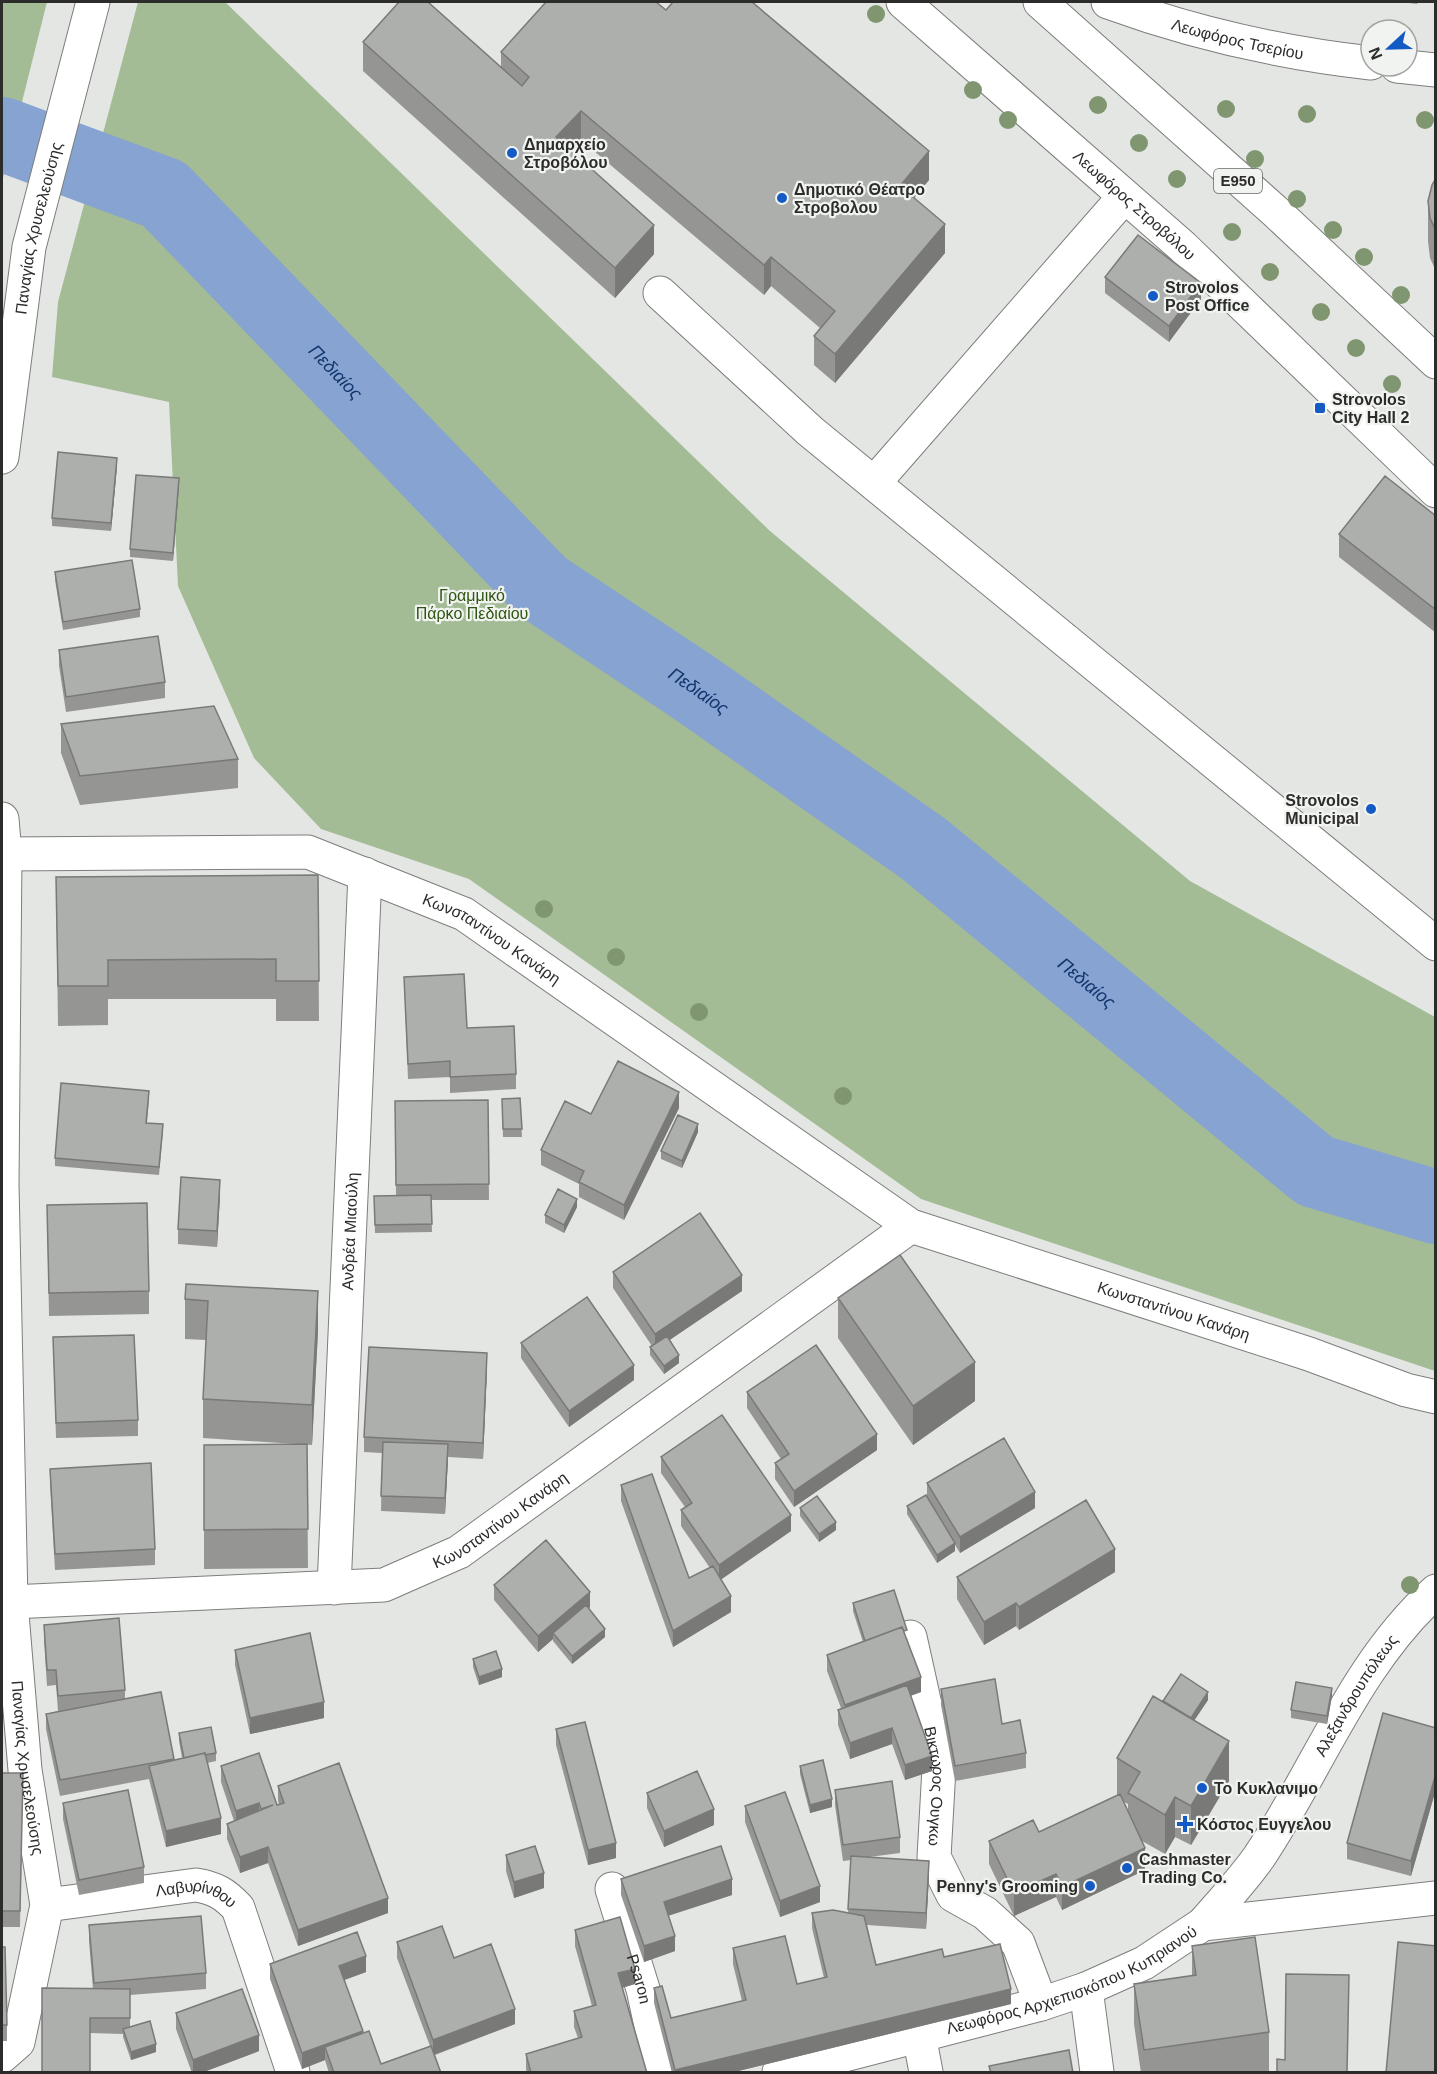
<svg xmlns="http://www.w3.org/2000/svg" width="1437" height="2074" font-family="Helvetica,sans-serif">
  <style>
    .green { fill: #a3bc96 }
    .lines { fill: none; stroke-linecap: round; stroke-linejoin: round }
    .river { stroke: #86a3d1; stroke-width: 74 }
    .minor-casing { stroke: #7c7e7b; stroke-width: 35 }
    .major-casing { stroke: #7c7e7b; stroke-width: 35 }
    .minor { stroke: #fff; stroke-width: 33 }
    .major { stroke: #fff; stroke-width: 33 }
    .tree { fill: #809670 }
    .wall { fill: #959694; fill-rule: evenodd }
    .shaded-wall { fill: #797a78 }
    .building { fill: #adafac; stroke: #797a78; stroke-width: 1.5 }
    .poi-dot { fill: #145ac5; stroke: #f1f3f0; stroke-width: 2 }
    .labels { text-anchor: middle; stroke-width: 4.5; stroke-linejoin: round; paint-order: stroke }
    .shield { fill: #f1f3f0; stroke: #676866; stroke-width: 1.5 }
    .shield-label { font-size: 15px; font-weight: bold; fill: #2c2d2b }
    .street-label { font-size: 16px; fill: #2c2d2b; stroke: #f1f3f0 }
    .poi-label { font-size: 16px; font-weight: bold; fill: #2c2d2b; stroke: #f1f3f0; text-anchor: start }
    .park-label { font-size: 16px; fill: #2e5511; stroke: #f1f3f0 }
    .water-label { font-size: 18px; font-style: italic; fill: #13366e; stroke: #f1f3f0 }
  </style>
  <rect width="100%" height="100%" fill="#e4e6e3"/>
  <path class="green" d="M2,2H47L2,182Z
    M138,2H225L770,531L1190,881L1435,1017V1371L921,1199L469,879L321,829L254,758L178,586L169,402L52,377L58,302Z"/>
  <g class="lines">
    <path class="river" id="s1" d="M2,134L164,194L541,586L693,687L924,849L1315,1171L1436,1207"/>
    <defs>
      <g id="minor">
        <path d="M660,293L810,431L1436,944"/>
        <path id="s2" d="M2,457L29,247L93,2"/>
        <path d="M874,483L1124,197"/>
        <path id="s3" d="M2,819L5,854L2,1184L11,1602L25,1770L47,1905L18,2042L2,2056"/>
        <path id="s4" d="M5,854L308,852L464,914L911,1226L1309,1354L1406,1390L1436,1397"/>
        <path id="s5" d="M334,1588L365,874"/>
        <path id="s6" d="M11,1602L384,1585L459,1552L911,1226"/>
        <path id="s7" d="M910,1637L939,1768L934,1857L953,1895L985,1913L1018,1943L1041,2004"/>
        <path id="s8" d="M612,1889L643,1989L661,2072"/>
        <path id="s9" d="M47,1905L196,1885C215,1888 225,1894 238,1908L293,2072"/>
        <path id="s10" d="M1203,1924C1222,1902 1242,1881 1259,1857C1318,1769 1355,1664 1436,1591"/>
        <path d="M1086,1989L1097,2072"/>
        <path d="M919,2035L926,2072"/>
        <path id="s11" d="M779,2072L1041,2004L1086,1989L1144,1963L1203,1924L1436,1898"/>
      </g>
      <g id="major">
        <path id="s12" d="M903,2L1183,247L1436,491"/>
        <path d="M1040,2L1277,213L1436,362"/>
        <path id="s13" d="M1108,2C1193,33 1281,53 1371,63"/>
        <path d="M1397,66L1436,70"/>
      </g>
    </defs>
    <use href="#minor" class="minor-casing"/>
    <use href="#major" class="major-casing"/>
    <use href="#minor" class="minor"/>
    <use href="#major" class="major"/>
  </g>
  <g class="tree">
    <circle cx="876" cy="14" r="9"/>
    <circle cx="973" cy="90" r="9"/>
    <circle cx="1098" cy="105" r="9"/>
    <circle cx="1226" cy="109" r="9"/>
    <circle cx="1307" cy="114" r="9"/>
    <circle cx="1008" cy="120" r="9"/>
    <circle cx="1425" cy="120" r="9"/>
    <circle cx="1139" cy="143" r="9"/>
    <circle cx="1255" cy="159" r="9"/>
    <circle cx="1177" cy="179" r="9"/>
    <circle cx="1297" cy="199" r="9"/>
    <circle cx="1333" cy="230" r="9"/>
    <circle cx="1232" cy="232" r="9"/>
    <circle cx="1364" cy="257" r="9"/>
    <circle cx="1270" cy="272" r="9"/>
    <circle cx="1401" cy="295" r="9"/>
    <circle cx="1321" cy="312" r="9"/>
    <circle cx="1356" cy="348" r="9"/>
    <circle cx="1392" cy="384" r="9"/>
    <circle cx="544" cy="909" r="9"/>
    <circle cx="616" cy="957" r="9"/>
    <circle cx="699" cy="1012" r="9"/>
    <circle cx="843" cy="1096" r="9"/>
    <circle cx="1410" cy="1585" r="9"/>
  </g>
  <path class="wall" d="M1401,2H1418L1417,4Z
    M666,10L929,180L914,198L945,253L835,383L814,365V336L820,328L771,286L764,295L581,140L571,151L654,254L615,298L363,71V42L501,67V52Z
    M1436,178V271L1430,258L1428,241V201Z
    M1105,277L1201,299L1169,342L1105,293Z
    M117,466L111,531L52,526V518Z
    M179,486L173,561L130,557V549Z
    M1436,516V633L1339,557V534Z
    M55,572L140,609V617L63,630L55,580Z
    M59,650L165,682V698L66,712L59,666Z
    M61,724L238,759V788L80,805L61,753Z
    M318,875L319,1021H276V999H108V1025L58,1026L56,877Z
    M404,977L467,1028L516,1074V1089L450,1093V1077L408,1079Z
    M520,1098L522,1137H503L502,1099Z
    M149,1099L147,1123L163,1132L159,1175L55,1166V1158Z
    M488,1100L489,1200H431L432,1232L375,1233L374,1196H396L395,1101Z
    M679,1108L624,1220L579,1197V1184L541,1165V1150L591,1114Z
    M698,1132L682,1168L661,1159V1151Z
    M220,1196L217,1247L178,1244V1229Z
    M47,1205L149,1291V1314L49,1316Z
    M577,1207L564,1233L545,1223V1215Z
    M613,1272L742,1291L669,1340L679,1363L664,1374L650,1355V1347L652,1346L613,1288Z
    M186,1284L318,1331L312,1445L203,1438V1399L206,1340L185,1339V1299Z
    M838,1298L975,1401L913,1445L838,1338Z
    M53,1337L138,1420V1436L56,1438Z
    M521,1343L634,1380L569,1427L521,1358Z
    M487,1369L483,1459L448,1457L445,1514L381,1511L382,1453L364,1452V1437Z
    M747,1392L877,1450L794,1507L775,1479V1463L781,1459L747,1408Z
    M307,1444L308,1568L204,1569V1445Z
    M661,1457L791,1531L721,1579L731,1612L673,1647L621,1501V1485L689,1578L710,1568L681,1526V1510L685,1507L661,1473Z
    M50,1469L155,1549V1565L55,1570L50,1484Z
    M927,1483L1035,1508L960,1553L955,1545V1551L937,1563L907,1514V1506L927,1498Z
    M800,1508L836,1530L819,1542L800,1516Z
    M1115,1572L1019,1630L1016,1626L984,1645L957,1599V1577Z
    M494,1585L590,1607L588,1609L605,1637L572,1664L553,1641V1639L538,1652L494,1600Z
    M853,1603L907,1638L921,1692L910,1696L932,1771L905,1780L892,1744L850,1759L838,1725V1710L841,1708L827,1671V1655L863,1642L853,1611Z
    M44,1625L125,1690V1699L161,1692L174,1760L182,1758L179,1741V1733L216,1753V1761L207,1763L221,1834L166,1847L149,1779L60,1796L46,1729V1714L58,1711L56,1685L47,1686L44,1640Z
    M235,1650L324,1718L250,1734L235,1665Z
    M473,1659L502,1677L479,1685L473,1667Z
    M941,1689L1002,1724L1026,1753V1768L955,1781L941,1705Z
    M1332,1696L1327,1724L1291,1718V1710Z
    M1208,1700L1194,1720L1229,1781L1191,1845L1175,1837L1165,1854L1142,1841L1145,1870L1062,1910L1056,1897L1014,1916L989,1864V1841L1039,1832L1117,1795V1758L1163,1701ZM1124,1802L1128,1804V1811Z
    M1436,1728V1789L1411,1876L1347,1859V1843Z
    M556,1729L616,1858L588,1865L556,1745Z
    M221,1766L277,1805L279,1804L278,1801V1786L388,1913L298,1946L268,1863L240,1873L227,1839V1824L234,1821L221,1782Z
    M800,1766L832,1807L810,1813L800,1774Z
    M2,1773H23L20,1927H2Z
    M835,1790L900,1837V1853L869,1857L929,1876L926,1929L867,1925L876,1965L944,1957L1011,2004L730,2073H672L654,2003V1988L671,2018L742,2001L733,1964V1948L797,1984L824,1978L812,1928V1913H848L851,1860L843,1861L835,1805Z
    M647,1793L714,1825L664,1847L647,1808Z
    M63,1803L144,1867V1883L79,1895L63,1819Z
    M745,1806L820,1902L780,1917L745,1822Z
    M506,1855L544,1888L514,1898L506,1871Z
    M621,1879L732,1895L668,1916L675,1951L644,1962L621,1895Z
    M89,1925L206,1973V1989L130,1995V2027L156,2052L131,2060L123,2037V2034L90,2033L42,2073L93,1989L89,1941Z
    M575,1930L635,1984L622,1988L647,2073H527L526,2069V2054L578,2038L574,2027V2011L592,2006L575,1946Z
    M397,1942L454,1958L515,2024L435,2055L441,2073H329L325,2060L302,2069L270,1979V1964L366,1972L344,1980L363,2033L381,2064L430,2046L397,1958Z
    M1192,1946L1269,2032V2071L1261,2073H1141L1134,2024V1984L1192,1976Z
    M2,1947L7,2025V2041H2Z
    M176,2013L259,2051L201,2073H192L176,2029Z"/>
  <path class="shaded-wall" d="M581,111V140L556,167V137Z
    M929,151V180L900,215V186Z
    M945,224V253L835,383V354Z
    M654,225V254L615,298V268Z
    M771,257V286L764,295V265Z
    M1201,283V299L1169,342V326Z
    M117,458V466L111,531V523Z
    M179,478V486L173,561V553Z
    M679,1092V1108L624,1220V1205Z
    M698,1124V1132L682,1168V1161Z
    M220,1180V1196L217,1247V1231Z
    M577,1199V1207L564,1233V1225Z
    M742,1275V1291L655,1350V1334Z
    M318,1291V1331L312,1445V1405Z
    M487,1353V1369L483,1459V1443Z
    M679,1355V1363L664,1374V1366Z
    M975,1362V1401L913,1445V1406Z
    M634,1365V1380L569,1427V1411Z
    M877,1434V1450L794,1507V1491Z
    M448,1444V1460L445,1514V1498Z
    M1035,1492V1508L960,1553V1537Z
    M791,1515V1531L719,1581V1565Z
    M836,1522V1530L819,1542V1534Z
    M955,1543V1551L937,1563V1555Z
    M1115,1549V1572L1019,1630V1607Z
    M590,1592V1607L556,1637L553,1633V1639L538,1652V1636Z
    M731,1596V1612L673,1647V1631Z
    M1016,1603V1626L984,1645V1622Z
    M605,1629V1637L572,1664V1656Z
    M502,1669V1677L479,1685V1677Z
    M921,1677V1692L845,1720V1705Z
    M1332,1688V1696L1327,1724V1716Z
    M1208,1692V1700L1186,1733V1725Z
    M324,1702V1718L250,1734V1718Z
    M892,1728V1744L850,1759V1743Z
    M1229,1741V1781L1191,1845V1806Z
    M932,1756V1771L905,1780V1765Z
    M1436,1773V1789L1411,1876V1861Z
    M1175,1797V1837L1165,1854V1815Z
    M832,1799V1807L810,1813V1805Z
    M259,1803V1819L236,1826V1811Z
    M714,1809V1825L664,1847V1831Z
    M221,1818V1834L166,1847V1831Z
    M616,1843V1858L588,1865V1850Z
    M268,1847V1863L240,1873V1857Z
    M1145,1848V1870L1062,1910V1887Z
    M929,1861V1876L926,1929V1913Z
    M544,1873V1888L514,1898V1882Z
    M1056,1874V1897L1014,1916V1893Z
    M732,1879V1895L664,1917V1902Z
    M820,1886V1902L780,1917V1901Z
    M388,1898V1913L298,1946V1930Z
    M675,1936V1951L644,1962V1946Z
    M366,1956V1972L339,1982V1966Z
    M635,1969V1984L618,1989V1973Z
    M1011,1989V2004L730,2073H675V2070Z
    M515,2009V2024L433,2055V2040Z
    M363,2031V2047H325V2060L302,2069V2053Z
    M259,2035V2051L201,2073H193V2060Z
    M156,2044V2052L131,2060V2052Z"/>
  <path class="building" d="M399,2H428L522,86L529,77L501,52L546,2H656L666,10L673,2H752L929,151L900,186L945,224L835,354L814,336L835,311L771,257L764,265L581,111L556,137L654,225L615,268L363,42Z
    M1436,178V231L1430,218L1428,201L1432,185Z
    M1138,235L1201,283L1169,326L1105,277Z
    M58,452L117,458L111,523L52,518Z
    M136,475L179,478L173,553L130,549Z
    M1385,476L1436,516V610L1339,534Z
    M132,560L140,609L63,622L55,572Z
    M158,636L165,682L66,697L59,650Z
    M214,706L238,759L80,776L61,724Z
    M318,875L319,981H276V959L108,960V986H58L56,877Z
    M464,974L467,1028L514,1026L516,1074L450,1077V1061L408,1064L404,977Z
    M618,1061L679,1092L624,1205L579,1182L584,1171L541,1150L565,1101L591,1114Z
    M61,1083L149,1091L146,1123L163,1124L159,1167L55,1158Z
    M520,1098L522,1129H503L502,1099Z
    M488,1100L489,1184L396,1185L395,1101Z
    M678,1115L698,1124L682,1161L661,1151Z
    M181,1177L220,1180L217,1231L178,1229Z
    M558,1189L577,1199L564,1225L545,1215Z
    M431,1195L432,1224L375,1225L374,1196Z
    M147,1203L149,1291L49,1293L47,1205Z
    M700,1213L742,1275L655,1334L613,1272Z
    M900,1255L975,1362L913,1406L838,1298Z
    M186,1284L318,1291L312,1405L203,1399L208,1301L185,1299Z
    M587,1297L634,1365L569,1411L521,1343Z
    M134,1335L138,1420L56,1423L53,1337Z
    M667,1336L679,1355L664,1366L650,1347Z
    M816,1345L877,1434L794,1491L775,1463L789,1454L747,1392Z
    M369,1347L487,1353L483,1443L364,1437Z
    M722,1415L791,1515L719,1565L681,1510L692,1503L661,1457Z
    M1004,1438L1035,1492L960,1537L927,1483Z
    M383,1442L448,1444L445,1498L381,1496Z
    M307,1444L308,1529L204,1530V1445Z
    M151,1463L155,1549L55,1554L50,1469Z
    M652,1474L689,1578L713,1566L731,1596L673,1631L621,1485Z
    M926,1495L955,1543L937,1555L907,1506Z
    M817,1496L836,1522L819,1534L800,1508Z
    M1086,1500L1115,1549L1019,1607L1016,1603L984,1622L957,1577Z
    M546,1540L590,1592L538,1636L494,1585Z
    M894,1590L907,1630L904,1631L902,1627L865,1641L853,1603Z
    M586,1605L605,1629L572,1656L553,1633Z
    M119,1618L125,1690L58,1696L56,1670H47L44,1625Z
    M902,1627L921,1677L845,1705L827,1655Z
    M310,1633L324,1702L250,1718L235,1650Z
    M496,1651L502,1669L479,1677L473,1659Z
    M1181,1674L1208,1692L1191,1718L1163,1701Z
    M995,1679L1002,1724L1020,1720L1026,1753L955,1766L941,1689Z
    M1296,1682L1332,1688L1327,1716L1291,1710Z
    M907,1685L932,1756L905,1765L892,1728L850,1743L838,1710Z
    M161,1692L174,1759L60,1780L46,1714Z
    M1153,1696L1229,1741L1191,1806L1175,1797L1165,1815L1128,1793L1140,1772L1117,1758Z
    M1383,1713L1436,1728V1773L1411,1861L1347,1843Z
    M585,1722L616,1843L588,1850L556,1729Z
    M211,1727L216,1753L205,1755V1753L184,1758L179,1733Z
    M205,1753L221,1818L166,1831L149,1766Z
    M259,1753L277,1805L284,1803L278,1786L339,1763L388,1898L298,1930L268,1847L240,1857L227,1824L273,1805L261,1809L259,1803L236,1811L221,1766Z
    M823,1760L832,1799L810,1805L800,1766Z
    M697,1771L714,1809L664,1831L647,1793Z
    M2,1773H23L20,1911H2Z
    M892,1781L900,1837L843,1845L835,1790Z
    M128,1790L144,1867L79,1880L63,1803Z
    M785,1792L820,1886L780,1901L745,1806Z
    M1120,1794L1145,1848L1062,1887L1056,1874L1014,1893L989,1841L1033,1820L1039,1832Z
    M535,1846L544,1873L514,1882L506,1855Z
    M721,1846L732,1879L664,1902L675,1936L644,1946L621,1879Z
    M851,1856L929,1861L926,1913L848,1909Z
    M833,1910L864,1916L876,1965L942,1949L944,1957L1000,1944L1011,1989L675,2070L654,1988L662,1986L671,2018L746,2000L733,1948L785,1936L797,1984L827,1977L812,1913Z
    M201,1916L206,1973L94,1983L89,1925Z
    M620,1917L635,1969L618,1973L647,2073H531L526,2054L582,2037L574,2011L596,2005L575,1930Z
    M442,1926L454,1958L491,1944L515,2009L433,2040L397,1942Z
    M357,1932L366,1956L339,1966L363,2031L302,2053L270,1964Z
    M1255,1937L1269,2032L1144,2050L1134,1984L1196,1975L1192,1946Z
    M1398,1942L1436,1946V2073H1386Z
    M2,1947H5L7,2025H2Z
    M1286,1974L1349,1975L1347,2073H1277V2059L1285,2060Z
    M42,1988L130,1989V2018H90V2073H42Z
    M242,1989L259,2035L193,2060L176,2013Z
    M150,2021L156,2044L131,2052L123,2029Z
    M369,2031L381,2064L431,2046L441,2073H334L325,2047Z
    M1069,2050L1073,2073H991L989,2066Z"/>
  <g class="poi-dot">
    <circle cx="512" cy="153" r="6"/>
    <circle cx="782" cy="198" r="6"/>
    <circle cx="1153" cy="296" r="6"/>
    <rect x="1314" y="402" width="12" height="12" rx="3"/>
    <circle cx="1371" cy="809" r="6"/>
    <circle cx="1202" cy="1788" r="6"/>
    <path d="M1182 1815h6v6h6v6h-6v6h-6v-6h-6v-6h6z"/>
    <circle cx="1127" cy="1868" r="6"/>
    <circle cx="1090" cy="1886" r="6"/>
  </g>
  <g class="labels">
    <rect class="shield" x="1214" y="169" width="48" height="24" rx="4.5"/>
    <g class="shield-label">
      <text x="1238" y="186">E950</text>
    </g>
    <g class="street-label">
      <text dy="6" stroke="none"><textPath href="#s13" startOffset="135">Λεωφόρος Τσερίου</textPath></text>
      <text dy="6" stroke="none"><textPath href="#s12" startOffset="308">Λεωφόρος Στροβόλου</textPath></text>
      <text dy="6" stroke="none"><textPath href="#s2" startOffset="232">Παναγίας Χρυσελεούσης</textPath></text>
      <text dy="6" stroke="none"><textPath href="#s4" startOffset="507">Κωνσταντίνου Κανάρη</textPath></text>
      <text dy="6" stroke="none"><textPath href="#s5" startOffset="357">Ανδρέα Μιαούλη</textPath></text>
      <text dy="6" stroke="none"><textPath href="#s4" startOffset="1292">Κωνσταντίνου Κανάρη</textPath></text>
      <text dy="6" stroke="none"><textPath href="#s6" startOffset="507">Κωνσταντίνου Κανάρη</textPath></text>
      <text dy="6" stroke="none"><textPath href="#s10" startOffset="276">Αλεξανδρουπόλεως</textPath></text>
      <text dy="6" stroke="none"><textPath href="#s3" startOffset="950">Παναγίας Χρυσελεούσης</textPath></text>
      <text dy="6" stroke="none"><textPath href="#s7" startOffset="152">Βικτωρος Ουγκω</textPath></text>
      <text dy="6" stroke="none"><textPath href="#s9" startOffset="152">Λαβυρίνθου</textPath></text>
      <text dy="6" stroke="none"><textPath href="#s11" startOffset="308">Λεωφόρος Αρχιεπισκόπου Κυπριανού</textPath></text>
      <text dy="6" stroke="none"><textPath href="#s8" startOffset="94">Psaron</textPath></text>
    </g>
    <g class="poi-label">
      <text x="524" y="150">Δημαρχείο<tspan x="524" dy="18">Στροβόλου</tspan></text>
      <text x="794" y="195">Δημοτικό Θέατρο<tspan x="794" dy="18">Στροβολου</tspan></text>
      <text x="1165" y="293">Strovolos<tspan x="1165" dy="18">Post Office</tspan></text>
      <text x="1332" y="405">Strovolos<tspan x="1332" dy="18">City Hall 2</tspan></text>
      <text x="1359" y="806" text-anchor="end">Strovolos<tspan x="1359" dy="18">Municipal</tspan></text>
      <text x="1214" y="1794">Το Κυκλανιμο</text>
      <text x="1197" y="1830">Κόστος Ευγγελου</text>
      <text x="1139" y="1865">Cashmaster<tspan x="1139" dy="18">Trading Co.</tspan></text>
      <text x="1078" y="1892" text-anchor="end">Penny's Grooming</text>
    </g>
    <g class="park-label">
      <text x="472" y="601">Γραμμικό<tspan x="472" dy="18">Πάρκο Πεδιαίου</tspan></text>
    </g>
    <g class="water-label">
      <text dy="6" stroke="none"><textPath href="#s1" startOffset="420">Πεδιαίος</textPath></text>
      <text dy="6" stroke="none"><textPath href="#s1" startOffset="906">Πεδιαίος</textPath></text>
      <text dy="6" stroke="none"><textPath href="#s1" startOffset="1392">Πεδιαίος</textPath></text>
    </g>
  </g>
  <rect width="1437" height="2074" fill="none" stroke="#2c2d2b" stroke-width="6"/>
  <g transform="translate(1389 48) rotate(248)"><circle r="28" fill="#f1f3f0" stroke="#a2a4a1" stroke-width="1.5"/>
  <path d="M0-4.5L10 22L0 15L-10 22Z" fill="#145ac5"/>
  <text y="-9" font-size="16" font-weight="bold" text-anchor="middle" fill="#2c2d2b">N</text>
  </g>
</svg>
